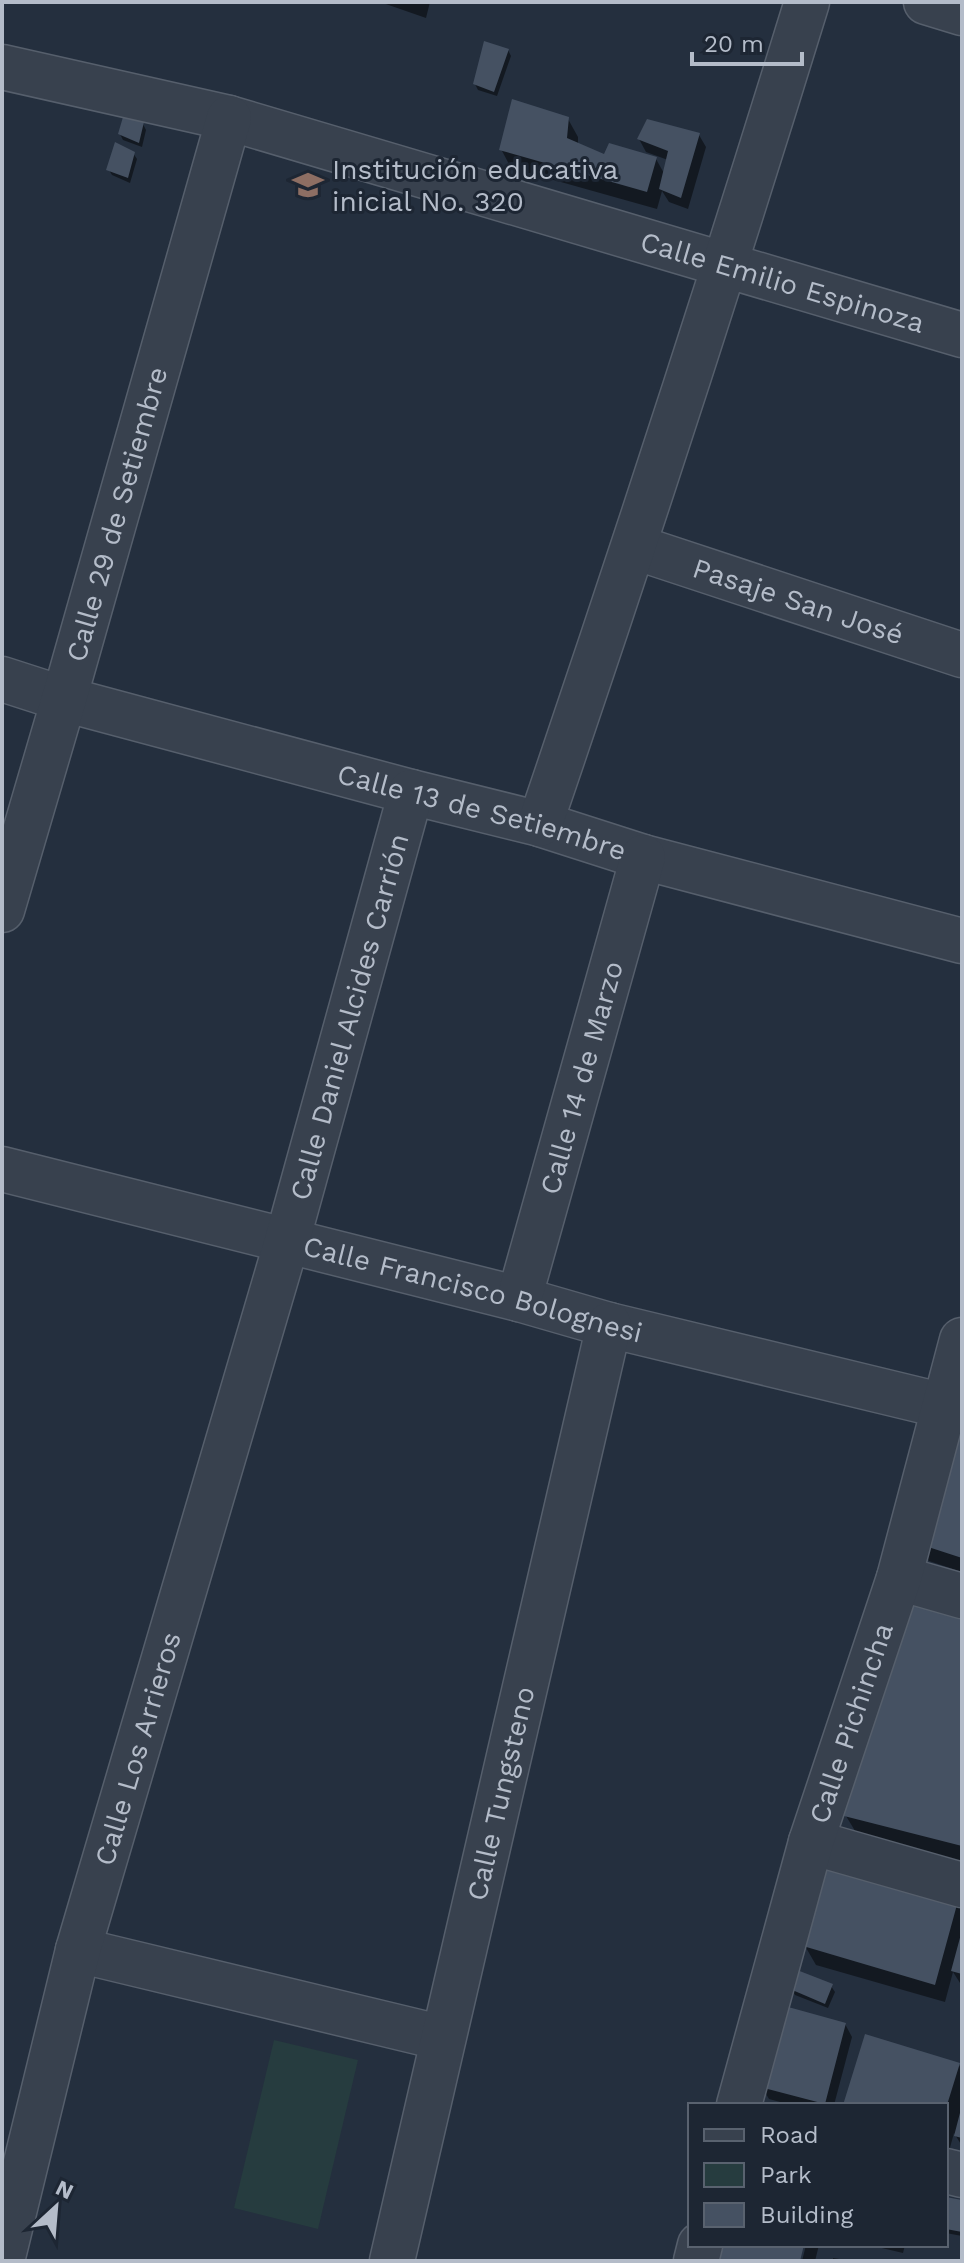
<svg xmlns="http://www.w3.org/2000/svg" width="964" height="2263" font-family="'Work Sans',sans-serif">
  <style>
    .green { fill: #263c3f }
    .shadow { fill: #0007 }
    .building { fill: #455162 }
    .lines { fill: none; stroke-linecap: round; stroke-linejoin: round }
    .minor-casing { stroke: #565f6c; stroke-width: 47 }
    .minor { stroke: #38414e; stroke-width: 44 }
    .labels { text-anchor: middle; stroke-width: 6; stroke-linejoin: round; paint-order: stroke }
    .poi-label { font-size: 28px; fill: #b4bcc9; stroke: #1d2633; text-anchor: start }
    .street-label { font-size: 28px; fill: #b4bcc9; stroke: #1d2633 }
  </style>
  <rect width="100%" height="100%" fill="#242f3e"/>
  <path class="green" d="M274,2040L358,2060L318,2229L234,2208Z"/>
  <path class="shadow" d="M380,2H430L426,18Z
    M508,50L511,56L497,96L478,90L475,84Z
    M568,119L578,137V145L605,157L656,159L665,175L668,160L646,152L639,139L699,135L706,147L688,209L669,202L662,191L657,209L511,168L501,149Z
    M143,124L146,130L142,147L123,140L120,134Z
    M133,153L137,159L130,183L112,175L109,170Z
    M954,1434L962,1437V1572L929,1561L919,1543Z
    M962,1618V1865L860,1839L846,1816Z
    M957,1903L962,1912V1986L953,1972L945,2002L816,1965L805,1946Z
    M831,1986L835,1992L828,2008L795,1995L792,1989Z
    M845,2024L852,2037L834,2105H791L769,2099L762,2087Z
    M959,2065L962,2071V2146L954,2133L948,2155L946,2154V2105H845Z
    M946,2199L962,2202V2236L946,2233Z
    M806,2245H819L815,2261H802Z
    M869,2245H905L903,2253Z
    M833,2258L853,2261H833Z"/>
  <path class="building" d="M484,41L509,49L494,92L473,84Z
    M512,99L569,117L567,138L604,154L609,143L657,157L647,192L499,150Z
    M123,117L144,122L139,143L118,134Z
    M647,119L700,133L681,198L659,189L668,151L637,139Z
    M115,142L135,152L128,178L106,170Z
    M952,1432L962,1435L960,1524H962V1558L916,1543Z
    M897,1600L962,1616V1846L844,1816Z
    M827,1863L958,1901L935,1985L803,1946Z
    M961,1934H962V1974L951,1971Z
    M797,1970L833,1984L825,2004L790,1989Z
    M781,2005L846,2023L825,2104L760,2087Z
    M865,2034L960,2063L947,2105H843Z
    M961,2109H962V2138L954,2136Z
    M946,2197L962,2200V2232L946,2229Z
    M716,2245H804L800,2261H712Z"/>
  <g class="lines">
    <defs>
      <g id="minor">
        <path d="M926,2L962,13"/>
        <path id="s1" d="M2,67L229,118L962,335"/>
        <path id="s2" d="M635,547L962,655"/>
        <path id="s3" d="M2,679L64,699L411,792L540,824L643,857L962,941"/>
        <path d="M540,824C633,551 722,278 807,2"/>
        <path id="s4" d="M2,910L64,699L229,118"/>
        <path id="s5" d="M2,1169L519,1299L609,1325L944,1406"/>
        <path id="s6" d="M519,1299L643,857"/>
        <path d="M899,1578L962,1596"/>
        <path d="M811,1842L962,1885"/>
        <path d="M78,1950L443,2038"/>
        <path id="s7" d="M739,2105L811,1842L899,1578L962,1340"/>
        <path d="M946,2171L962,2175"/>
        <path id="s8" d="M2,2261L78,1950L287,1241L411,792"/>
        <path id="s9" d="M392,2261L609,1325"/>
        <path d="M696,2261L700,2245"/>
      </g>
    </defs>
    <use href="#minor" class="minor-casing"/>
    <use href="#minor" class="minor"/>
  </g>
  <defs>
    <symbol id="school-bare" viewBox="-9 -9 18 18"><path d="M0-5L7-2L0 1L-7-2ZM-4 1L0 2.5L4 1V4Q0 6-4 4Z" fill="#8d6e63" stroke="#1d2633" stroke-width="2.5" paint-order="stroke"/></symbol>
  </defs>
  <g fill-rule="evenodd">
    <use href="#school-bare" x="286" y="163" width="44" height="44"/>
  </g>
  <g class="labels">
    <g class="poi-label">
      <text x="332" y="179">Institución educativa<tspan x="332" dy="32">inicial No. 320</tspan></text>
    </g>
    <g class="street-label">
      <text dy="10" stroke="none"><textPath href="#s1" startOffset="810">Calle Emilio Espinoza</textPath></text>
      <text dy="10" stroke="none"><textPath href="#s4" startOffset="412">Calle 29 de Setiembre</textPath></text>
      <text dy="10" stroke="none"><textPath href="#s2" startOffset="172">Pasaje San José</textPath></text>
      <text dy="10" stroke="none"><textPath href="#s3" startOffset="498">Calle 13 de Setiembre</textPath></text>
      <text dy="10" stroke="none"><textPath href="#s8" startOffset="1292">Calle Daniel Alcides Carrión</textPath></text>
      <text dy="10" stroke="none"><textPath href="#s6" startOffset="230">Calle 14 de Marzo</textPath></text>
      <text dy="10" stroke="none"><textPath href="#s5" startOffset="486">Calle Francisco Bolognesi</textPath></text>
      <text dy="10" stroke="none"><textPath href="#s7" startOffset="398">Calle Pichincha</textPath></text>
      <text dy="10" stroke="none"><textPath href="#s8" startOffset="530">Calle Los Arrieros</textPath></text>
      <text dy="10" stroke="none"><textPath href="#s9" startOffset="480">Calle Tungsteno</textPath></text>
    </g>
  </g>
  <rect width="964" height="2263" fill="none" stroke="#b4bcc9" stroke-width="8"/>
  <rect x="688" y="2103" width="260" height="144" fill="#1d2633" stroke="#59626f" stroke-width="2"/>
  <rect x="704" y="2129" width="40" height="12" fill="#38414e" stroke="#59626f" stroke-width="2"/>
  <text x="760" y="2143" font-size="24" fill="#b4bcc9">Road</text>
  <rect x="704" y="2163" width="40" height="24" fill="#263c3f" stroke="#59626f" stroke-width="2"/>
  <text x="760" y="2183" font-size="24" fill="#b4bcc9">Park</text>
  <rect x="704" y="2203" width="40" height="24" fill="#455162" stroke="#59626f" stroke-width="2"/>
  <text x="760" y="2223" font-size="24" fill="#b4bcc9">Building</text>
  <g transform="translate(56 2207) rotate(26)" stroke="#1d2633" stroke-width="6" paint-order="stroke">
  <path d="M0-6L14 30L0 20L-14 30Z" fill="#b4bcc9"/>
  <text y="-12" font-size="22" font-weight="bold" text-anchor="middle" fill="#b4bcc9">N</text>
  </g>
  <path d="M692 52v12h110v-12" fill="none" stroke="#b4bcc9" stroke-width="4"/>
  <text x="704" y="52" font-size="24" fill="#b4bcc9" stroke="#1d2633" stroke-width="6" paint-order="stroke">20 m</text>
</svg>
